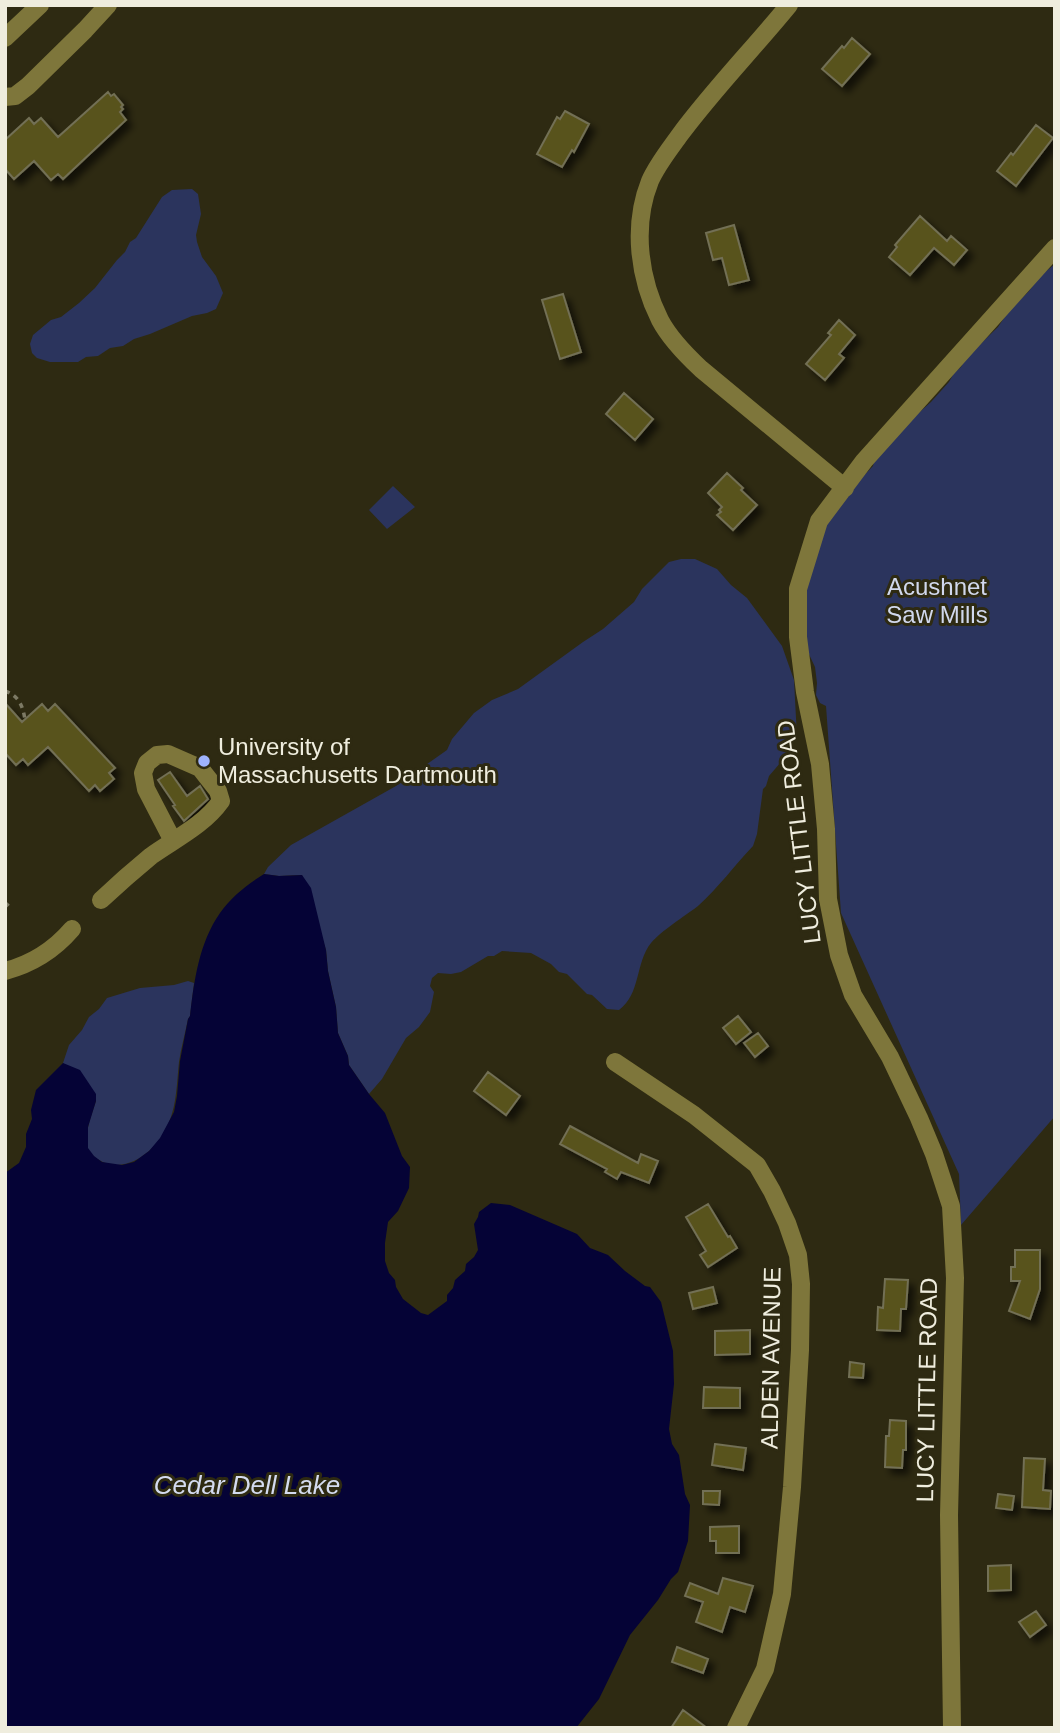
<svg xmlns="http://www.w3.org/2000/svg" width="1060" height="1733" font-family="Helvetica,sans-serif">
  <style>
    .green { fill: #2b345d }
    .water { fill: #050336 }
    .building { fill: #59521e; stroke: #726f54; stroke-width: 2; filter: url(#shadow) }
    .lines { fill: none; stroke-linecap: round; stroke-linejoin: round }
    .path { stroke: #7c7964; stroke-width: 3.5; stroke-dasharray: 5 5; stroke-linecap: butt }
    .minor { stroke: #7e763b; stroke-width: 18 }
    .poi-dot { fill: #9fb3fd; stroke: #2e2a12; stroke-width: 2.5 }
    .labels { text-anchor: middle; stroke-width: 6; stroke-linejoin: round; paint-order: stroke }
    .park-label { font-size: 24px; fill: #d1d8ed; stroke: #2e2a12 }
    .poi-label { font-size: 24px; fill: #efedde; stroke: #2e2a12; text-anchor: start }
    .street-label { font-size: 24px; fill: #efedde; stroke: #2e2a12 }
    .water-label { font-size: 26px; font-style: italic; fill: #d4dbf0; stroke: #2e2a12 }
  </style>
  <defs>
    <filter id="shadow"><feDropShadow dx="6" dy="6" stdDeviation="3.5" flood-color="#0009"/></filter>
  </defs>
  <rect width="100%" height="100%" fill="#2e2a12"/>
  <path class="green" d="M192,189L198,194L201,214L196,235L197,242L202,257L216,276L223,293L216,309L207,313L192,316L150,334L134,339L123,346L110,348L98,356L86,357L78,362H50L37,358L32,353L30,344L33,335L51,320L61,317L79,303L95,288L117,260L125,252L130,242L136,238L162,197L172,190Z
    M1055,264V1116L961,1225L959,1174L841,913L826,706L820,703L816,695L817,683L815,667L807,650L798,616L807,557L844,496L873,466L874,461L897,432L931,402L949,382L954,373L961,367L964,360L998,327L1008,312L1029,291L1040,276Z
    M393,486L415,507L387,529L369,510Z
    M681,559H695L717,569L731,585L747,598L782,646L794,680L797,737L787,755L769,776L766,786L763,789L757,834L753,846C735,865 718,888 698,906C685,916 661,931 651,943C635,963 641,994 619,1010L607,1009L592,995L587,994L567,974L559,972L551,964L531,953L502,951L494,956H488L461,972L451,974L438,973L432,978L430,986L434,992L430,1012L419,1027L406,1038L382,1079L369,1094L349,1065L348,1056L338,1033L336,1007L328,971L326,950L302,875L279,876L264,874L268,867L291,845L396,786L447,750L452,739L474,713L492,700L518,689L583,642L603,629L634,602L642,589L669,562Z
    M188,981L194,983L190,1016L188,1019C185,1034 181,1048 179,1062C176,1091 177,1114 160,1139C146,1158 121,1173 99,1160C95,1158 90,1153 88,1149C83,1136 92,1114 96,1101L63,1063L69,1045L82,1030L89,1017L99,1009L107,998L140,988L174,985Z"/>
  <path class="water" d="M264,874L279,876L302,875L311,888L326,950L328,971L336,1007L338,1033L348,1056L349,1065L369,1094L385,1113L402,1156L410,1167L409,1188L398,1211L388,1222L385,1243V1261L389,1273L395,1280L396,1287L403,1299L421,1313L428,1315L447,1301V1295L453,1288L455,1280L465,1271L466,1264L474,1257L478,1250L474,1224L478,1217L479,1212L491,1203L510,1205L577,1234L590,1248L608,1255L625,1271L645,1286L650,1287L661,1302L673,1351L674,1384L669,1429L672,1444L679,1455L685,1494L690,1505L688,1541L678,1572L671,1579L658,1600L630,1635L599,1699L576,1728H5V1173L19,1163L26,1147V1134L32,1119L31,1110L36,1090L63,1063L80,1070L96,1094V1101L88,1127V1148L94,1156L102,1162L122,1165L134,1162L149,1151L160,1138L174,1112L177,1096L180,1061L188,1019L190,1016C194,981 199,943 220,913C231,897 248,884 264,874Z"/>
  <path class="building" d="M852,38L870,54L842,86L822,69L842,46L844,48Z
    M108,92L111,96L114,94L123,105L121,107L123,109L120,112L126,120L63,179L58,174L51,180L34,161L14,179L5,169V140L29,118L34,124L41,118L58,137Z
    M565,111L589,124L574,152L572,150L562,167L537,154L557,117L560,119Z
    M1036,125L1053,138L1016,186L997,171L1011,153L1013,155Z
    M920,216L947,241L951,236L967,250L954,265L934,248L910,275L889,257L897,247L895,245Z
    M734,225L749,280L729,285L722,258L713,260L706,233Z
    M563,294L581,352L560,359L542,300Z
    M839,320L855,335L839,354L844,358L825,380L806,364L831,335L828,333Z
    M624,393L653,419L635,440L606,414Z
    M727,473L743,488L741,490L757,505L733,530L717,515L721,512L719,510L722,507L708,493Z
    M5,703L22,722L42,704L48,711L55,704L115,768L109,773L114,779L100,791L95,785L89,791L48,747L28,765L23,759L16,765L5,753Z
    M170,772L187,796L200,786L208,799L184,821L173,806L175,805L158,780Z
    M738,1016L751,1032L736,1044L723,1028Z
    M758,1033L768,1046L755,1057L744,1043Z
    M488,1072L520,1096L506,1115L474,1091Z
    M570,1126L638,1163L641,1154L658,1161L649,1183L621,1172L617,1179L605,1172L607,1169L560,1144Z
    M708,1204L728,1237L730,1236L737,1248L708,1267L700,1255L706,1251L686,1217Z
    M1015,1250H1040V1289L1030,1319L1009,1311L1020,1281H1011V1267H1015Z
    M885,1279L908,1280L906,1309H901L900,1331L877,1330L878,1307L883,1308Z
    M713,1287L717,1303L693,1309L689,1293Z
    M750,1330V1354L715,1355V1331Z
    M850,1362L864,1364L863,1378L849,1377Z
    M704,1387L740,1388V1408H703Z
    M890,1420L906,1421V1450H903L902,1468L885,1467L886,1436H889Z
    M715,1444L746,1448L743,1470L712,1465Z
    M1024,1458L1045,1459L1043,1490L1051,1491L1050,1509L1022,1507Z
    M703,1491H720L719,1505L703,1504Z
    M998,1494L1014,1496L1012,1510L996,1508Z
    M739,1526V1553H716V1541H710V1527Z
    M1011,1565V1590L988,1591V1566Z
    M723,1578L753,1586L745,1612L730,1607L722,1632L696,1622L703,1602L685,1596L690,1583L718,1594Z
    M1036,1611L1046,1625L1030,1637L1019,1622Z
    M677,1647L708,1659L703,1673L672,1662Z
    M683,1710L707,1728H671Z"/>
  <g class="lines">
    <path class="path" d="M5,691C19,696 23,706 25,720
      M5,907L9,903"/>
    <path class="minor" d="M789,5C753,49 713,90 679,136C669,150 657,165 650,181C632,226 639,278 660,320C670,339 686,355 701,369L845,488
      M5,38L40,5
      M5,97L15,96L28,86L85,30L108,5
      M101,900C117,885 134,870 151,856C175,839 204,825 221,801L218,791L200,768L168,754L157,755L147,763L143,773L146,789L173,841
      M5,971C32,964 54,950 72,929
      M615,1062L694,1115L757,1165L772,1191L787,1223L798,1255L801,1284L800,1350L792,1487L782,1594L765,1669L736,1728
      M952,1728L949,1515L955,1278L951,1206L934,1154L919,1118L890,1057L853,995L839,955L828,899L826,829L820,764L805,692L798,637V589L819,521L864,461L1055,248"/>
  </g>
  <circle class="poi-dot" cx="204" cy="761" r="7"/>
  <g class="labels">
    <g class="park-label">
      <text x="937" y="595">Acushnet<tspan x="937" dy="28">Saw Mills</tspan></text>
    </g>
    <g class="poi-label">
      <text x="218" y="755">University of<tspan x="218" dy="28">Massachusetts Dartmouth</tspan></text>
    </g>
    <g class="street-label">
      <text transform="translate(799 832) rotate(-97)" y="8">LUCY LITTLE ROAD</text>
      <text transform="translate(771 1358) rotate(-89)" y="8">ALDEN AVENUE</text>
      <text transform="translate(927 1390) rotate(-89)" y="8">LUCY LITTLE ROAD</text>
    </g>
    <g class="water-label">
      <text x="247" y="1494">Cedar Dell Lake</text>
    </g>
  </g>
  <rect width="1060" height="1733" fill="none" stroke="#efedde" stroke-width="14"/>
</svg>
